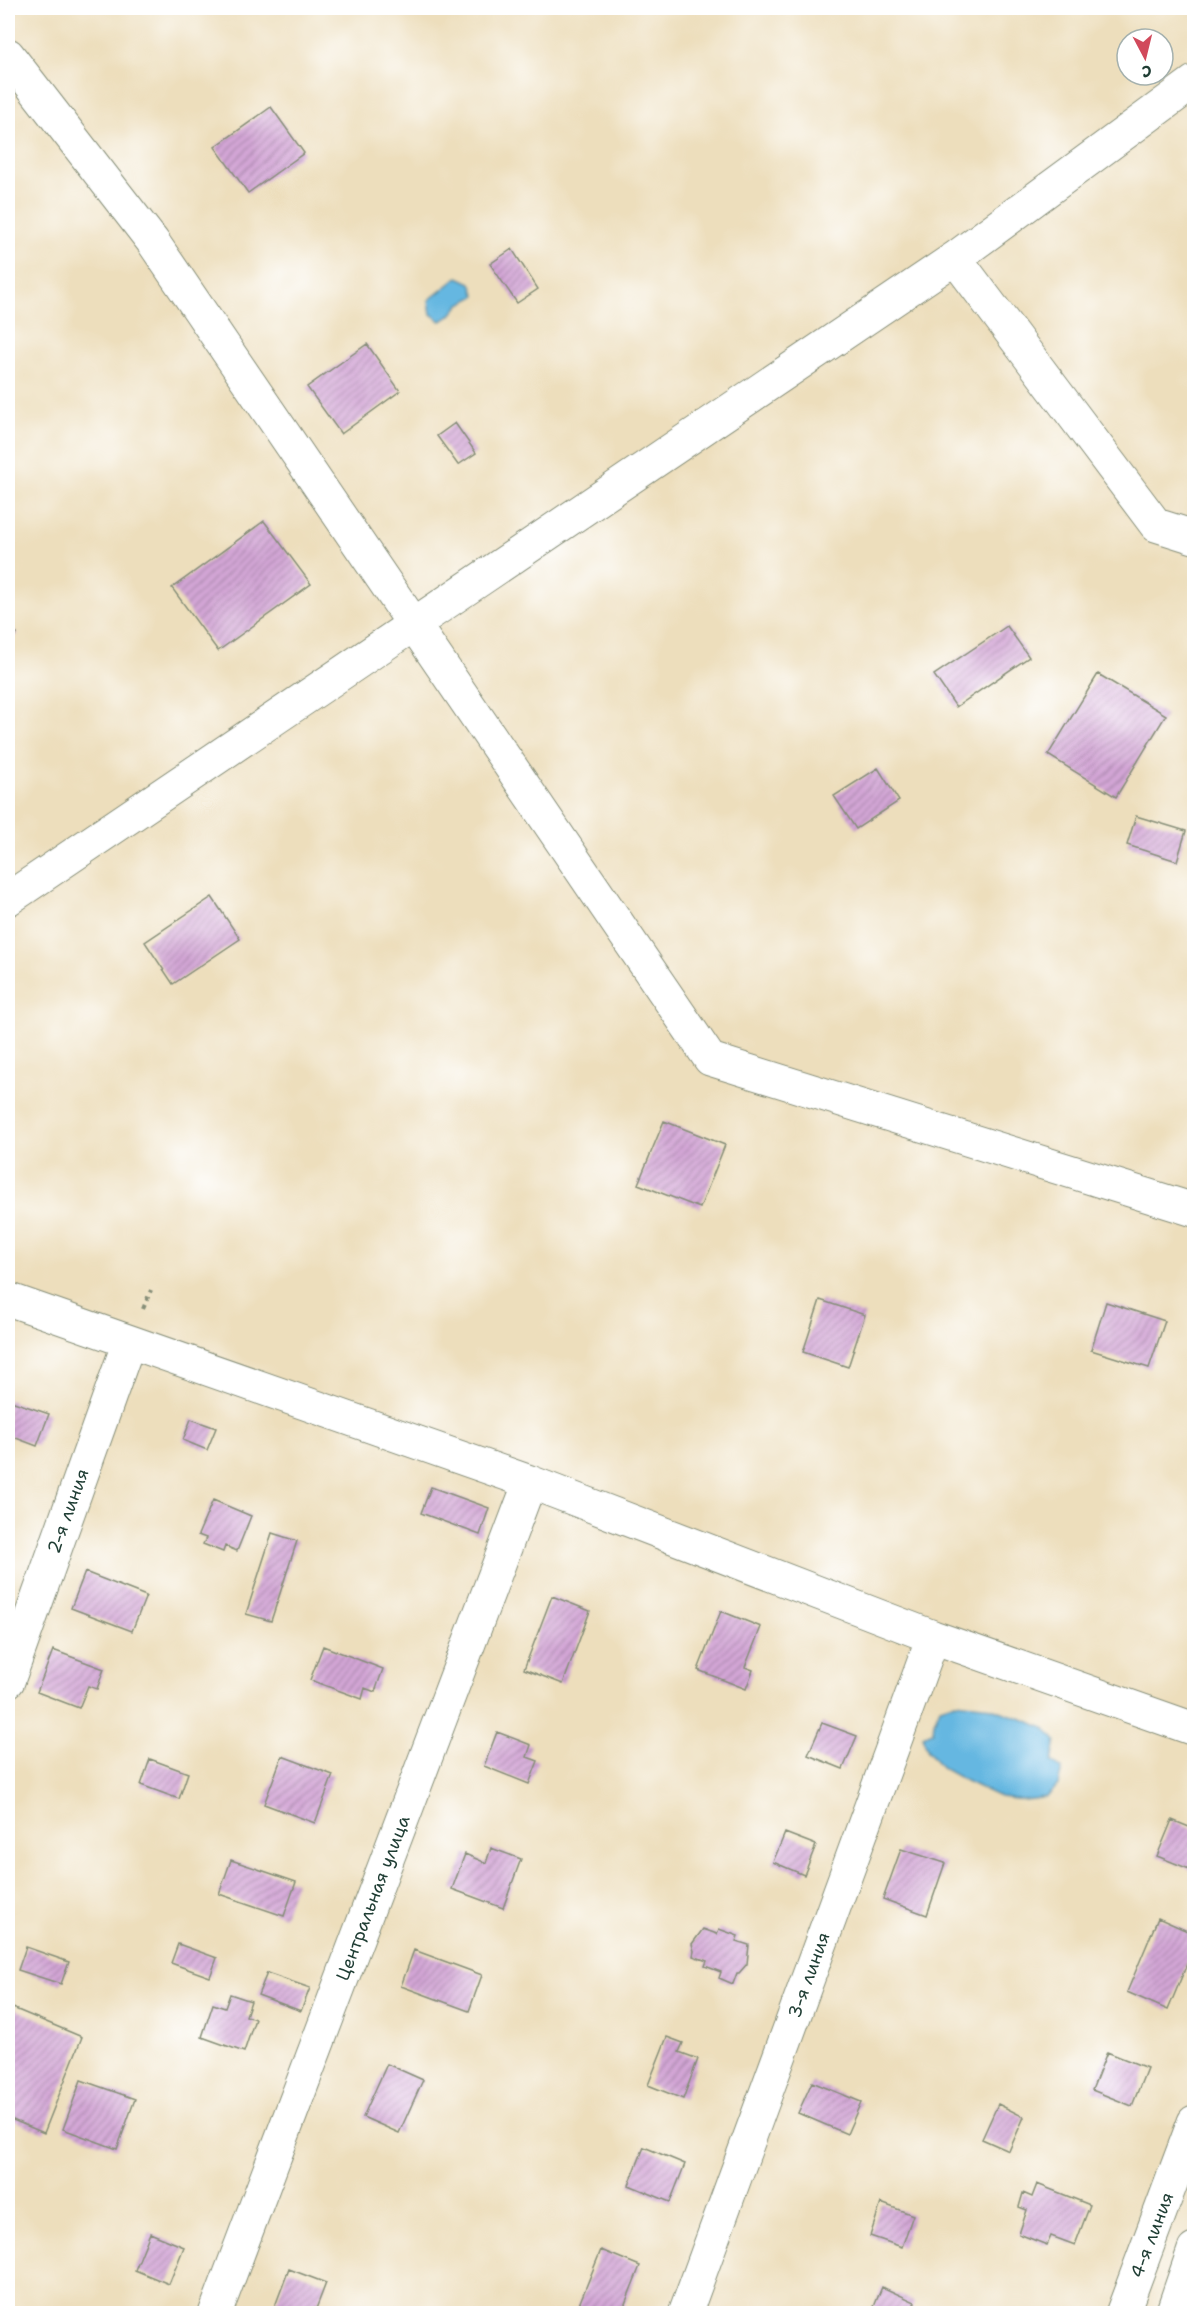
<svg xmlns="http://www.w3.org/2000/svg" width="1202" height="2321" font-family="'Shantell Sans',sans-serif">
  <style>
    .water { fill: #65b7e1; stroke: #427a8a; stroke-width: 1.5 }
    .building { fill: url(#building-hatch) }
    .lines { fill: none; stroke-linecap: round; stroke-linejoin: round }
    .minor-casing { stroke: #868e78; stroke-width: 35 }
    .path { stroke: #868e78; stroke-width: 4; stroke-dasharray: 4.5 4.5; stroke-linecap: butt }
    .minor { stroke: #fff; stroke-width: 33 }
    .labels { text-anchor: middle; stroke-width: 4.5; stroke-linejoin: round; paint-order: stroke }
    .street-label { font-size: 18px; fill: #1f3d34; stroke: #fff }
  </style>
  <defs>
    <pattern id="building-hatch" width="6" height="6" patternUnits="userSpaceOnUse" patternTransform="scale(1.5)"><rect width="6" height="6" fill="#d3a6d6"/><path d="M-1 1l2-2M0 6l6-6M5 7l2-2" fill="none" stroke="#ab88ae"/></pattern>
  </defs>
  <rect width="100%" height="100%" fill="#fff"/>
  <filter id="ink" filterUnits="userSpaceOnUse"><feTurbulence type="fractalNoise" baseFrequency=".0167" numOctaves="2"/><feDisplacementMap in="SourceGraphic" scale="12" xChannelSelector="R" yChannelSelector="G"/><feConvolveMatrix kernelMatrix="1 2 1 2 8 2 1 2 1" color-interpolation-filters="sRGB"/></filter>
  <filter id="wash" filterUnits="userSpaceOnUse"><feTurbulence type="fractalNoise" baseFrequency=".008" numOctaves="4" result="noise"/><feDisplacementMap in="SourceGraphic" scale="24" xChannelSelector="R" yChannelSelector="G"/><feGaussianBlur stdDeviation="1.35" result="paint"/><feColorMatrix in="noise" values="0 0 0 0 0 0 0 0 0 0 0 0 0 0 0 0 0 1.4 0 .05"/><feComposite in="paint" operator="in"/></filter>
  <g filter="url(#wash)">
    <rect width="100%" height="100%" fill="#eddebc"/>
    <path class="water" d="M458,277L471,283L476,296L460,304L450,316L441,321L431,314L429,300Z
      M955,1702L983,1705L1028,1721L1046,1729L1056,1741L1052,1762L1062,1769L1058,1785L1047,1797L1024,1800L1000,1797L962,1779L942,1768L928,1751L922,1736L933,1732L934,1722L940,1707Z"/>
    <g id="blocks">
      <path class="building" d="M271,107L304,153L248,193L215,147Z
        M512,249L538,289L517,303L490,264Z
        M367,344L400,391L341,434L307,387Z
        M455,423L476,453L458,465L437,436Z
        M264,521L311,584L218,651L172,588Z
        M8,621L17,634L8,641Z
        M1007,626L1029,657L956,707L934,675Z
        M1098,674L1166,715L1116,797L1048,755Z
        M878,768L899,801L856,829L834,796Z
        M1136,816L1186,831L1177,861L1127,845Z
        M212,897L240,939L173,984L145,942Z
        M664,1121L725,1145L700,1208L638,1184Z
        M820,1300L865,1315L848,1367L803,1352Z
        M1106,1302L1165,1321L1149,1368L1091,1350Z
        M8,1400L49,1414L37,1446L8,1435Z
        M191,1419L216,1428L207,1450L183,1440Z
        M431,1487L489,1508L480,1535L421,1513Z
        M213,1500L251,1516L237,1551L225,1546L223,1552L203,1544L206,1538L198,1535Z
        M272,1533L297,1541L271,1621L246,1614Z
        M85,1572L146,1596L132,1631L71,1608Z
        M552,1596L590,1611L563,1684L524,1669Z
        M721,1611L761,1627L745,1667L753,1670L746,1689L698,1670Z
        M323,1646L383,1669L375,1692L365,1688L362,1699L310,1680Z
        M53,1650L104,1669L97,1689L88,1686L79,1708L37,1692Z
        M822,1723L857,1736L843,1769L808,1755Z
        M497,1732L531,1745L527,1757L538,1761L529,1784L484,1766Z
        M282,1756L333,1775L315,1823L264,1804Z
        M150,1759L188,1773L179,1799L141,1785Z
        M1172,1820L1194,1829V1871L1157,1856Z
        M785,1833L816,1845L804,1875L773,1862Z
        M491,1848L521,1859L503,1908L452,1889L465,1854L486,1863Z
        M901,1849L945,1863L927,1915L883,1899Z
        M231,1860L296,1882L284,1916L219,1894Z
        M1158,1918L1194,1934V1947L1168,2010L1127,1992Z
        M703,1929L717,1934L719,1929L738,1936L736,1941L749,1945L747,1964L739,1973H737L733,1984L719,1978L721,1972L705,1966L707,1961L693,1956L694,1951L692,1944Z
        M178,1944L217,1958L210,1977L171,1963Z
        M26,1947L69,1962L61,1984L18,1970Z
        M414,1950L482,1975L469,2011L401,1986Z
        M267,1973L310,1988L301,2011L258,1995Z
        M230,1994L251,2001L246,2016L255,2019L244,2052L202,2037L213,2004L225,2008Z
        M8,2006L82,2037L44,2133L8,2118Z
        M667,2037L683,2043L679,2052L698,2059L683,2099L648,2085Z
        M1107,2052L1147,2068L1132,2106L1092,2090Z
        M387,2064L423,2080L399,2133L363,2117Z
        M81,2080L135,2099L117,2149L63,2129Z
        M812,2082L861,2102L847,2134L798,2113Z
        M998,2104L1024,2117L1009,2151L982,2139Z
        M644,2147L685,2164L670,2202L629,2185Z
        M1037,2184L1090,2205L1075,2245L1051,2236L1047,2245L1019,2234L1027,2210L1019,2207L1023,2193L1032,2197Z
        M881,2203L913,2215L902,2247L870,2236Z
        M150,2233L184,2247L169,2284L135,2270Z
        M601,2250L640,2266L621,2314H593L578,2307Z
        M289,2269L326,2283L314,2314H272Z
        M882,2287L915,2302L909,2314H871Z"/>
    </g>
  </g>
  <g filter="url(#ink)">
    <use href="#blocks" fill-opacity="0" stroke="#868e78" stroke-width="1.5"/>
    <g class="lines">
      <defs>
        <path id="minor" d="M8,55L153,242L710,1059L1194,1210
          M955,258L1156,525L1194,537
          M8,899L955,258L1194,82
          M8,1299L530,1482L933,1637L1194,1729
          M8,1681L129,1342
          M215,2314L530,1482
          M685,2314L933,1637
          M1122,2314L1194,2122
          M1172,2314L1194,2250"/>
      </defs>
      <use href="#minor" class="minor-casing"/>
      <path class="path" d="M143,1309L151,1290"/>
      <use href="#minor" class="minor"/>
    </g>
  </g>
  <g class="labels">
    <g class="street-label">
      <text transform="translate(68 1511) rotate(-70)" y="6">2-я линия</text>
      <text transform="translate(373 1898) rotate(-69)" y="6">Центральная улица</text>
      <text transform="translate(809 1975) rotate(-70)" y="6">3-я линия</text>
      <text transform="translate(1152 2235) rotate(-69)" y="6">4-я линия</text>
    </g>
  </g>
  <rect width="1202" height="2321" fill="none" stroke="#fff" stroke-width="30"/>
  <g transform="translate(1145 57) rotate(173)"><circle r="28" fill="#ffffff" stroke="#a5b1ae" stroke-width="1.5"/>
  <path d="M0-4.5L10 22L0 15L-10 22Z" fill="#d1495b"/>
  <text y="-9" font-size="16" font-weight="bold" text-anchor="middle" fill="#1f3d34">С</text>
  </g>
</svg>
